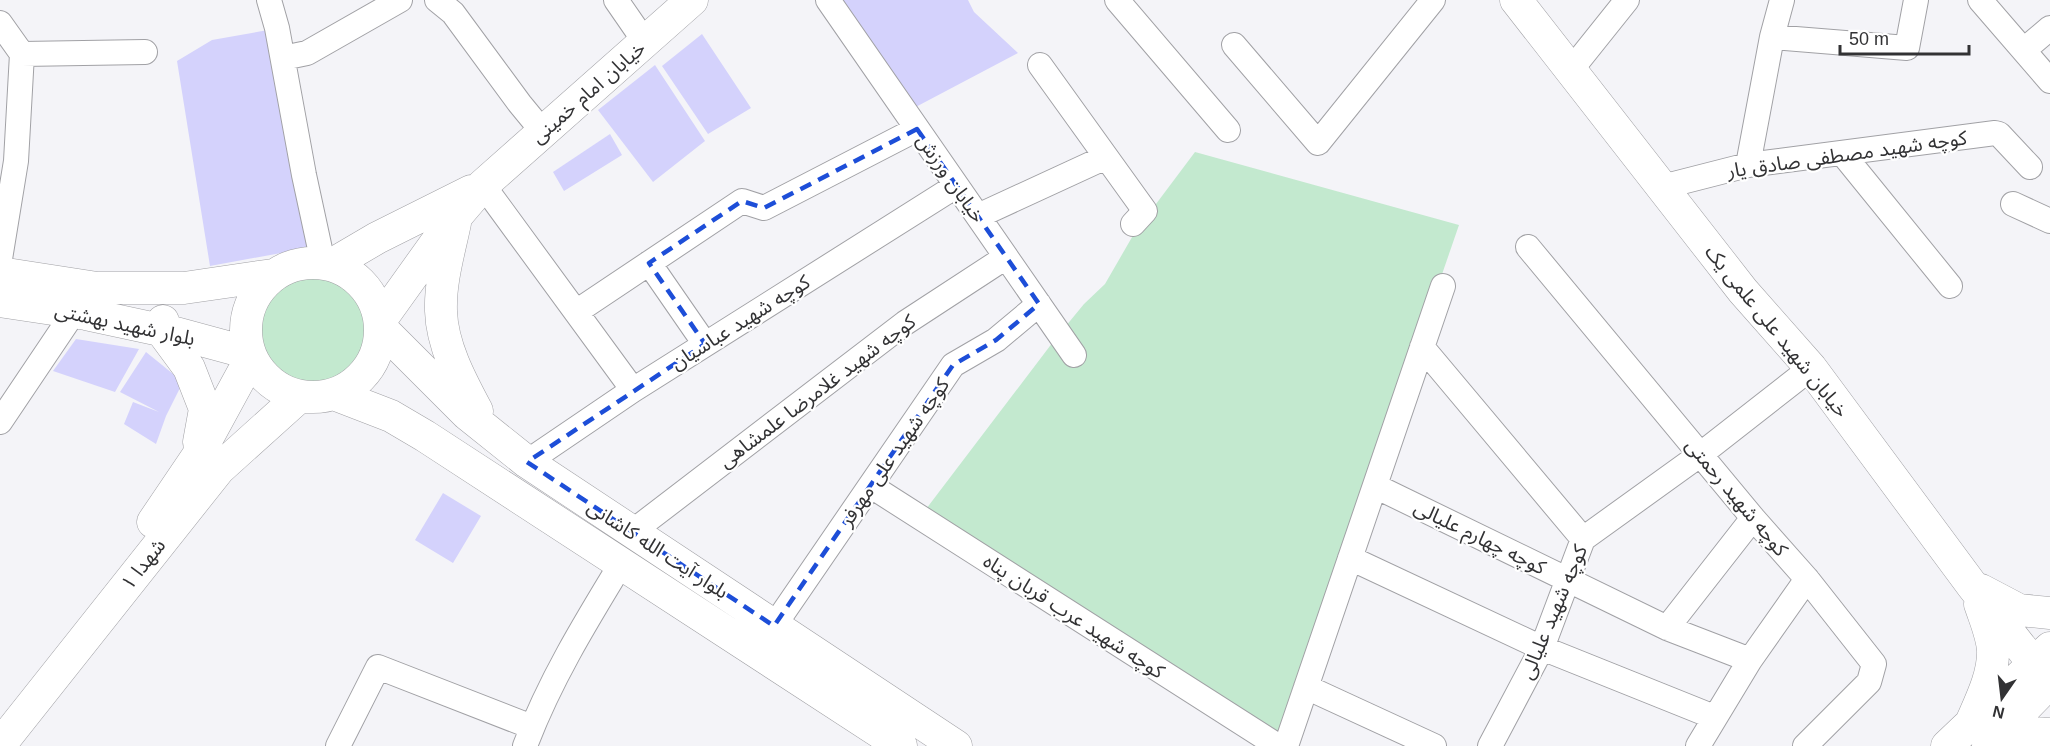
<svg xmlns="http://www.w3.org/2000/svg" width="2050" height="746" font-family="Arial,'Noto Sans Arabic',sans-serif">
  <style>
    .green { fill: #c3e9cf }
    .building { fill: #d4d2fc }
    .lines { fill: none; stroke-linecap: round; stroke-linejoin: round }
    .minor-casing { stroke: #a1a1a5; stroke-width: 26 }
    .major-casing { stroke: #a1a1a5; stroke-width: 33 }
    .minor { stroke: #fff; stroke-width: 24 }
    .major { stroke: #fff; stroke-width: 32 }
    .marked { fill: none; stroke: #1d4ed8; stroke-width: 4.5; stroke-dasharray: 12 8; stroke-linejoin: round }
    .labels { text-anchor: middle; stroke-width: 4.5; stroke-linejoin: round; paint-order: stroke }
    .street-label { font-size: 20px; fill: #323234; stroke: #fff }
  </style>
  <rect width="100%" height="100%" fill="#f4f4f8"/>
  <path class="green" d="M1195,152L1459,225L1281,741L920,517L1056,338L1084,304L1105,284L1135,232Z
    M257 329a56 56 0 1 1 112 0a56 56 0 1 1-112 0Z"/>
  <path class="building" d="M836,0H968L974,12L1018,53L910,110Z
    M268,30L314,247L210,266L177,61L212,40Z
    M702,34L751,108L708,134L662,66Z
    M655,65L705,141L653,182L598,110Z
    M610,134L622,155L564,191L553,172Z
    M76,339L139,349L115,392L53,371Z
    M146,352L183,382L166,416L156,444L124,424L133,402L159,412L120,392Z
    M443,493L481,516L453,563L415,540Z"/>
  <g class="lines">
    <defs>
      <path id="minor" d="M269,0L277,28L304,175L323,263
        M437,0L453,13L520,104L543,132
        M616,0L645,42
        M828,0L1074,355
        M1117,0L1228,130
        M1980,0L2050,81
        M0,23L22,54L16,161L0,259
        M1772,37L1782,0
        M1234,45L1318,143L1433,0
        M2024,50L2050,28
        M22,54L145,52
        M283,58L307,53L400,0
        M1040,65L1145,211L1133,224
        M1571,70L1627,0
        M1842,153L1950,286
        M1748,165L1772,37L1907,48L1916,0
        M483,185L633,390
        M1662,187L1748,165L1995,133L1999,134L2030,167
        M2013,204L2050,221
        M978,216L1106,157
        M1528,247L1753,518L1807,579L1874,664L1869,682L1805,746
        M649,263L705,344
        M576,312L742,201L764,208L917,129
        M1422,347L1583,539
        M0,422L74,312
        M527,462L633,390L956,186
        M871,486L1278,746
        M1375,486L1667,628L1750,660
        M632,532L905,323L1006,257
        M1350,558L1542,648L1714,717
        M774,626L953,365L996,340L1039,304
        M1667,628L1753,518
        M1306,687L1434,746
        M338,746L378,667L532,727
        M525,746C549,682 585,623 621,564
        M1286,746L1443,286
        M1490,746L1542,648L1583,539L1701,454L1811,368
        M1698,746L1750,660L1807,579"/>
      <path id="major" d="M1516,0L1743,291L1811,368L1971,584L2034,664
        M455,223C449,252 440,281 441,311C442,346 461,381 477,411
        M246 330a67 67 0 1 1 134 0a67 67 0 1 1-134 0Z
        M331,265L377,238L471,191
        M0,273L97,288H184L273,275
        M0,301L86,314L179,334L249,353
        M163,321L161,330L189,368L205,409L199,442
        M380,321L448,226L483,185L692,0
        M380,327L467,414L527,462L956,746
        M334,394L391,416L425,436L901,746
        M153,522L197,457L251,358
        M1981,590L2019,610L2050,613
        M1971,723C1980,702 1994,675 1993,650C1992,635 1985,619 1980,604
        M1990,744C2011,736 2027,732 2050,734
        M0,745L219,469L300,396
        M1947,746L2050,648
        M1988,746L2050,682"/>
    </defs>
    <use href="#minor" class="minor-casing"/>
    <use href="#major" class="major-casing"/>
    <use href="#minor" class="minor"/>
    <use href="#major" class="major"/>
  </g>
  <path class="marked" d="M917,129L1039,304L996,340L953,365L774,626L527,462L705,344L649,263L742,201L764,208Z"/>
  <g class="labels">
    <g class="street-label">
      <text transform="translate(588 92) rotate(-41)" y="7">خیابان امام خمینی</text>
      <text transform="translate(1847 154) rotate(-8)" y="7">کوچه شهید مصطفی صادق یار</text>
      <text transform="translate(951 178) rotate(55)" y="7">خیابان ورزش</text>
      <text transform="translate(740 322) rotate(-32)" y="7">کوچه شهید عباسیان</text>
      <text transform="translate(125 324) rotate(12)" y="7">بلوار شهید بهشتی</text>
      <text transform="translate(1777 331) rotate(51)" y="7">خیابان شهید علی علمی یک</text>
      <text transform="translate(817 391) rotate(-37)" y="7">کوچه شهید غلامرضا علمشاهی</text>
      <text transform="translate(894 452) rotate(-55)" y="7">کوچه شهید علی مهرفر</text>
      <text transform="translate(1737 497) rotate(50)" y="7">کوچه شهید رحمتی</text>
      <text transform="translate(1480 537) rotate(26)" y="7">کوچه چهارم علیالی</text>
      <text transform="translate(658 549) rotate(33)" y="7">بلوار آیت الله کاشانی</text>
      <text transform="translate(143 564) rotate(-52)" y="7">شهدا ۱</text>
      <text transform="translate(1553 612) rotate(-67)" y="7">کوچه شهید علیالی</text>
      <text transform="translate(1074 616) rotate(33)" y="7">کوچه شهید عرب قربان پناه</text>
    </g>
  </g>
  <g transform="translate(2002 698) rotate(194)" stroke="#ffffff" stroke-width="4.5" paint-order="stroke">
  <path d="M0-4.5L10 22L0 15L-10 22Z" fill="#323234"/>
  <text y="-9" font-size="16" font-weight="bold" text-anchor="middle" fill="#323234">N</text>
  </g>
  <path d="M1840 45v9h129v-9" fill="none" stroke="#323234" stroke-width="3"/>
  <text x="1849" y="45" font-size="18" fill="#323234" stroke="#ffffff" stroke-width="4.5" paint-order="stroke">50 m</text>
</svg>
